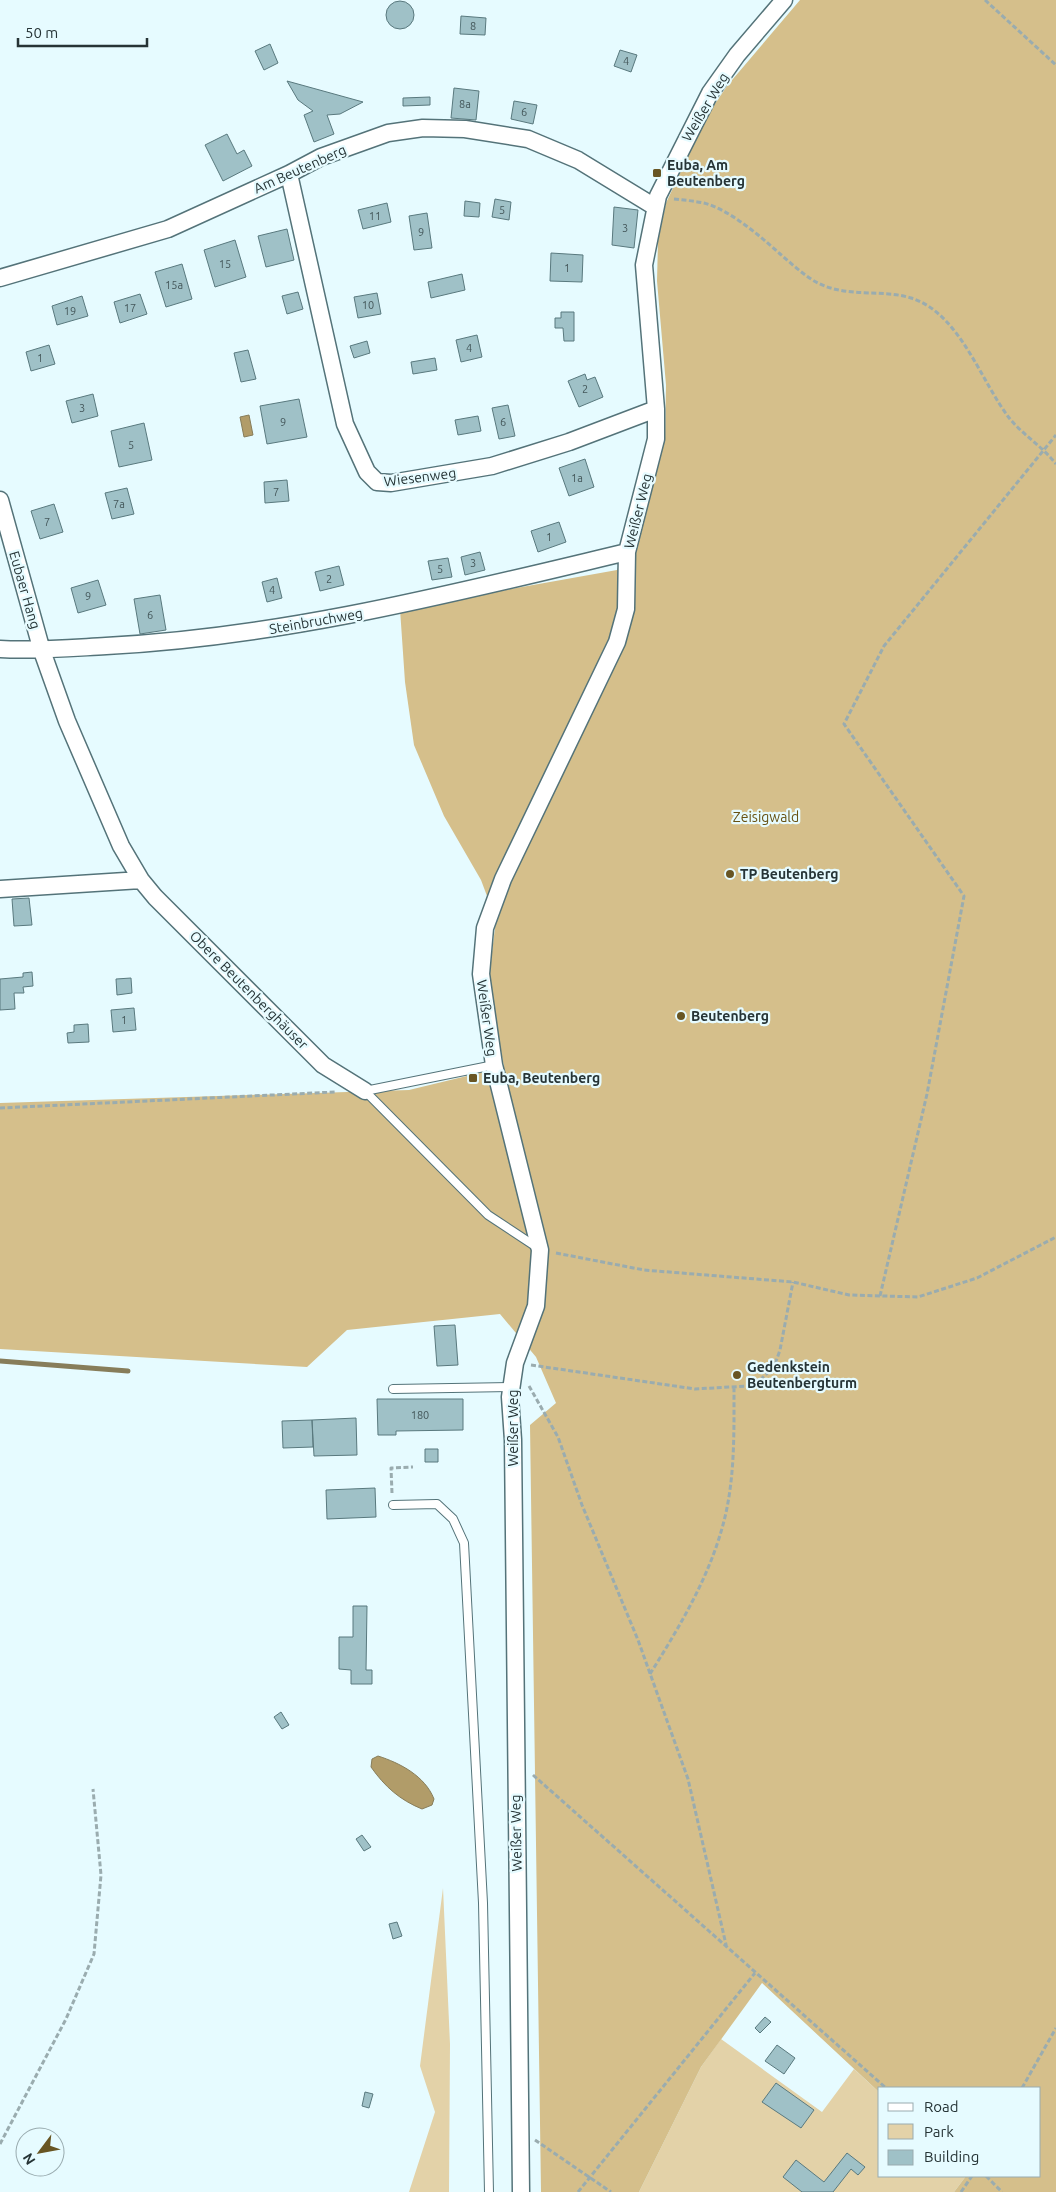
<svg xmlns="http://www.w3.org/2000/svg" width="1056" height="2192" font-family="Ubuntu,sans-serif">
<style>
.green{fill:#e3d2a8}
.forest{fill:#d5bf8b}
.water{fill:#b19c69;stroke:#877d5a}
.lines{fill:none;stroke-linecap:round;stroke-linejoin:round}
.stream{stroke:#877d5a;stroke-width:5}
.building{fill:#9fc1c7;stroke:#59797e}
.lane-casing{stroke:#547379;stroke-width:10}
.street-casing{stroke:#547379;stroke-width:19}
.path{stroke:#9aacaf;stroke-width:3;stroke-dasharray:5 2.5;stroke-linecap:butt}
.lane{stroke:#fff;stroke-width:8}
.street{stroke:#fff;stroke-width:16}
.poi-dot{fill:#685523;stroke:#e6fbff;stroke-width:2}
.labels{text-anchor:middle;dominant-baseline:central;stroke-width:4.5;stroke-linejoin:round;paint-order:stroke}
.number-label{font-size:11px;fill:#44575a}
.street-label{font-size:14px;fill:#263436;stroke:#e6fbff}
.poi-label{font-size:14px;font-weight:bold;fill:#263436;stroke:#e6fbff;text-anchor:start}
.park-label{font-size:14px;fill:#675113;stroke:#e6fbff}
</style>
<rect width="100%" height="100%" fill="#e6fbff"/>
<path class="green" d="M443 1888 450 2044 449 2192H409L435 2112 420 2066Z
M721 2039 822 2112 854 2069 880 2093V2176H966L954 2192H639L701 2067Z"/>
<path class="forest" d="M800 0H1056V2192H954L966 2176H1040V2088H880V2093L762 1983 701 2067 639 2192H541L530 1425 556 1403 536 1357 500 1314 347 1330 307 1367 0 1349V1103L409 1090 504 1067 488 984 496 920 481 880 444 816 414 745 405 682 400 609 617 570 665 438 666 385 657 281 658 241 666 203 706 117 727 86Z"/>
<path class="water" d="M249 415 253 435 244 437 240 417Z
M378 1756C400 1763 425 1776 434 1799L432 1805 422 1809C400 1800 385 1787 371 1767L372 1759Z"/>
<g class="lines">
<path class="stream" d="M0 1361 128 1371"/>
</g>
<path class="building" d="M386 15a14 14 0 1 1 28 0a14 14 0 1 1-28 0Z
M461 16 486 18 485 35 460 34Z
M270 44 278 63 264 70 255 51Z
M620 50 637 55 631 72 614 66Z
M287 81 363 102 340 114 327 115 334 134 314 142 304 115 313 111 298 100Z
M454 88 479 91 476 120 451 118Z
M430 97V105L403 106V98Z
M514 101 537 105 533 124 511 119Z
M227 134 237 154 244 150 252 166 223 181 205 145Z
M495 199 511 202 509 220 492 217Z
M465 201 480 203 479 217 464 216Z
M387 203 391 222 363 229 358 210Z
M614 207 638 210 634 248 612 245Z
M427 213 432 248 414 250 409 216Z
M287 229 294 260 266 267 258 236Z
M235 240 246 277 215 287 204 250Z
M551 253 583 255 582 282 550 281Z
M182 264 192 299 166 307 155 272Z
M462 274 465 290 431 298 428 282Z
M298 292 303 309 287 314 282 296Z
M377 293 381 314 358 318 354 297Z
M140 294 147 314 120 323 114 302Z
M82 296 88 316 57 325 52 306Z
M561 312H574V341H564L563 328H555V318H561Z
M477 335 482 357 461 362 456 340Z
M367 341 370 353 354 358 350 346Z
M49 345 55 364 31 371 26 352Z
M248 350 256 379 241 382 234 353Z
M435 358 437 370 413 374 411 362Z
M585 374 587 380 595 377 603 397 579 407 568 381Z
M93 394 98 416 72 423 66 401Z
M299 399 307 437 267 444 260 406Z
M508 405 515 436 499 439 492 408Z
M478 416 481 431 458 435 455 420Z
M144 423 152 460 119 467 111 431Z
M585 459 594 487 569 496 559 468Z
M287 480 289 501 265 503 264 482Z
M127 488 134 514 112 519 105 493Z
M54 504 63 532 40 539 31 511Z
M559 522 566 542 538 552 531 531Z
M480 552 485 570 465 575 461 557Z
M448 558 452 577 432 580 428 561Z
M339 566 344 585 320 591 315 572Z
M277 578 282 598 267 602 262 582Z
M98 580 106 605 78 613 71 588Z
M160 595 166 630 140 634 134 599Z
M29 898 32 925 14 926 12 899Z
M32 972 33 986 23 987 24 993H14L15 1009 0 1010V979L23 977V973Z
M131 978 132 993 117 995 116 979Z
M134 1008 136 1030 113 1032 111 1010Z
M88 1024 89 1042 68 1043 67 1033 74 1032V1025Z
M455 1325 458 1365 437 1366 434 1326Z
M377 1399H463V1430L396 1431V1435H378Z
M356 1418 357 1455 314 1456 312 1420Z
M312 1420 313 1447 283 1448 282 1421Z
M425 1449H438V1462H425Z
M375 1488 376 1517 327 1519 326 1490Z
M353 1606H367L366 1670H372V1684H351V1670L339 1669V1637H353Z
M281 1712 289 1725 282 1729 274 1717Z
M362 1835 371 1847 364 1851 356 1839Z
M397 1922 402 1936 393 1939 389 1924Z
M765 2017 771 2022 760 2033 755 2028Z
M777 2045 795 2058 784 2074 765 2061Z
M776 2083 814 2110 801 2128 762 2102Z
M365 2092 373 2094 369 2108 362 2106Z
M847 2153 865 2167 858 2175 851 2169 833 2192H802L783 2177 796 2160 824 2182Z"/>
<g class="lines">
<g class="lane-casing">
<path id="lane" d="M365 1091 488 1215 538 1248
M365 1091 494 1065
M393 1389 511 1387
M393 1505 437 1504 453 1519 464 1543 483 1903 489 2192"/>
</g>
<g class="street-casing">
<path id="street" d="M289 174 345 424 367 472 377 482 391 483 492 466 569 442 656 409
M0 278 168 229 289 174 321 157 388 133 423 128 465 129 528 139 578 160 655 207
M0 500 42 651 67 721 121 846 141 880 155 897 323 1065 365 1091
M0 649C36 651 70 648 106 646 283 637 455 593 627 552
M0 889 141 880
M521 2192 513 1440 510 1397 515 1363 536 1306 540 1250 494 1065 481 974 485 928 503 879 617 642 626 609 627 552 656 439V409L644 265 658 196 710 93 737 55 784 0"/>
</g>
<path class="path" d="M985 0 1056 65
M674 199C684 200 694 201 704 203 730 210 760 236 779 253 791 263 804 276 818 283 847 298 883 289 911 298 960 313 981 382 1010 419 1023 435 1042 446 1056 464
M0 1108 335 1092
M556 1253 644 1270 793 1282 849 1295 918 1297 977 1278 1056 1237
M880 1296 927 1094 964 896 844 724 884 646 1056 435
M531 1365 695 1389 748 1386 761 1379 774 1367 780 1350 793 1282
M529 1386 558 1437 582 1505 638 1640 688 1779 727 1949
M392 1493 391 1468 413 1467
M650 1674C680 1626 710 1576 724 1521 735 1478 734 1432 734 1388
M533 1775 886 2088
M1022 2088 1056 2028
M535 2140 611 2192
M0 2144 66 2019 94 1954 101 1875 93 1789
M986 2176 1002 2192
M578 2192 755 1973
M961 2192 972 2176"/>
<use href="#lane" class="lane"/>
<use href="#street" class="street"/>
</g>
<g class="poi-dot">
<rect x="652" y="168" width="10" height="10" rx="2.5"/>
<circle cx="730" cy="874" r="5"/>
<circle cx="681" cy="1016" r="5"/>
<rect x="468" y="1073" width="10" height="10" rx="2.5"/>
<circle cx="737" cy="1375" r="5"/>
</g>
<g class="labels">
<g class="number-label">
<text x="473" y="26">8</text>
<text x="626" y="61">4</text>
<text x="465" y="104">8a</text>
<text x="524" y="112">6</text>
<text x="502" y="210">5</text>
<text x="375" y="216">11</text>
<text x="625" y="228">3</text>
<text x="421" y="232">9</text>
<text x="225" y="264">15</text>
<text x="567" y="268">1</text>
<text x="174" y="285">15a</text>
<text x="368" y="305">10</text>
<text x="130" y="308">17</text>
<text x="70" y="311">19</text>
<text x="469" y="348">4</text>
<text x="40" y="358">1</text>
<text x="585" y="389">2</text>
<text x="82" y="408">3</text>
<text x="283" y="422">9</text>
<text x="503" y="422">6</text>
<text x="131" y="445">5</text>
<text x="577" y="478">1a</text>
<text x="276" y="492">7</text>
<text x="119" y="504">7a</text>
<text x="47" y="522">7</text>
<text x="549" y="537">1</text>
<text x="473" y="563">3</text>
<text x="440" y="569">5</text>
<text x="329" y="579">2</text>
<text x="272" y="590">4</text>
<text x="88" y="596">9</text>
<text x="150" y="615">6</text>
<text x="124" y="1020">1</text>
<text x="420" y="1415">180</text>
</g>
<g class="street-label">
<text transform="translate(705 107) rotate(-59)">Weißer Weg</text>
<text transform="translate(300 169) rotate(-24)">Am Beutenberg</text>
<text transform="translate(420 477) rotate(-7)">Wiesenweg</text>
<text transform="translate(638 511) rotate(-76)">Weißer Weg</text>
<text transform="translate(25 590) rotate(74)">Eubaer Hang</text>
<text transform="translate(316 621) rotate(-10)">Steinbruchweg</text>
<text transform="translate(249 990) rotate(45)">Obere Beutenberghäuser</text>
<text transform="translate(487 1018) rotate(82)">Weißer Weg</text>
<text transform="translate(513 1428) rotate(-90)">Weißer Weg</text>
<text transform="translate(516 1833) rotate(-91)">Weißer Weg</text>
</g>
<g class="poi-label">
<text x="667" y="165">Euba, Am<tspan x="667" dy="16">Beutenberg</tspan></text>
<text x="740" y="874">TP Beutenberg</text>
<text x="691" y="1016">Beutenberg</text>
<text x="483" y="1078">Euba, Beutenberg</text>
<text x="747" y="1367">Gedenkstein<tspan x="747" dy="16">Beutenbergturm</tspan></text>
</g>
<g class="park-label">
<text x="766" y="817">Zeisigwald</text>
</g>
</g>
<rect x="878" y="2087" width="162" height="90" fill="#e6fbff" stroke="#99abaf"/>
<rect x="888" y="2103" width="25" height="8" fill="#ffffff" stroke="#99abaf"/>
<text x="924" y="2112" font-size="15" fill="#263436">Road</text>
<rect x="888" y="2124" width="25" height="15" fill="#e3d2a8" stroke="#99abaf"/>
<text x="924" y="2137" font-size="15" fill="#263436">Park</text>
<rect x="888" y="2150" width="25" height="15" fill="#9fc1c7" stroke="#99abaf"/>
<text x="924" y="2162" font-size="15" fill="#263436">Building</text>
<g transform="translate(40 2152) rotate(238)"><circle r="24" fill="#e6fbff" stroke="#99abaf"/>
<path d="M0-4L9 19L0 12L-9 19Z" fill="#685523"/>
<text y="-8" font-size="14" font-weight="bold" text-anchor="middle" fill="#263436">N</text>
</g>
<path d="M18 38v8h129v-8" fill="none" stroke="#263436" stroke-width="2.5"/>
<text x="25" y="38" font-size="15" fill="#263436" stroke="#e6fbff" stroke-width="4" paint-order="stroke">50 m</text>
</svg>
